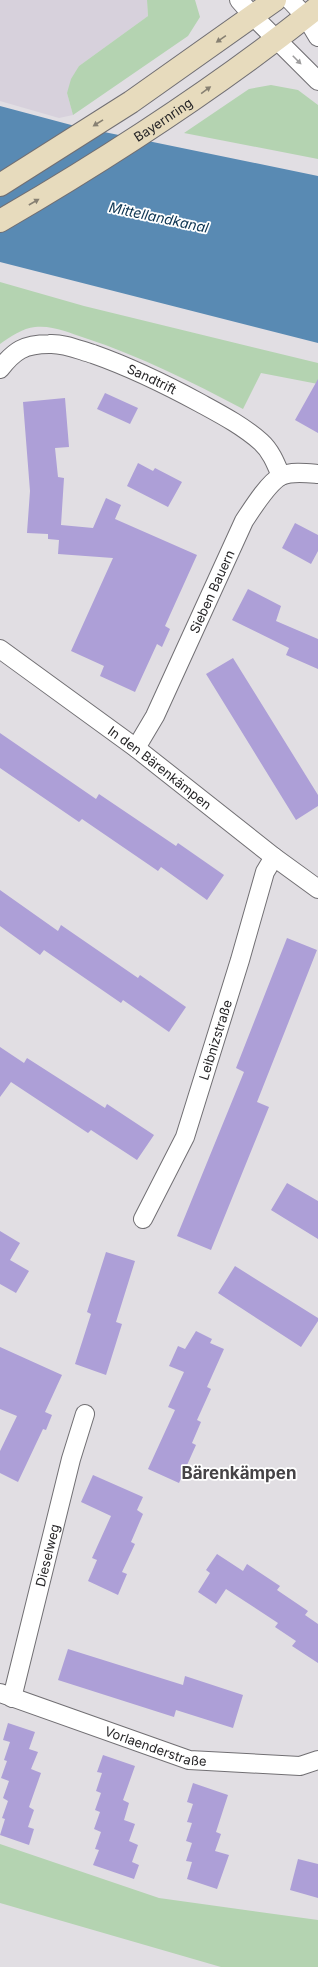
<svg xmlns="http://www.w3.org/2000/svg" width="318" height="1967" font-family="Inter,sans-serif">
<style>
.built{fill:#d7d1dc}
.green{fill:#b4d3b1}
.water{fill:#598ab3}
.building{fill:#ad9fd7}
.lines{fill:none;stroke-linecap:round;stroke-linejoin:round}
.street-casing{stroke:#716f73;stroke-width:20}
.secondary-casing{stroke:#716f73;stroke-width:24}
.street{stroke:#fff;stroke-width:18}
.secondary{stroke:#e7dbbd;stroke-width:22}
.oneway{fill:#878072}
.oneway2{fill:#9e9d9e}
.labels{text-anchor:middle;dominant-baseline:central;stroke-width:3.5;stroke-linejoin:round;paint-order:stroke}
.street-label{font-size:13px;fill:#272628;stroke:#fff}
.water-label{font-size:14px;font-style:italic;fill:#0c3451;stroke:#fff}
.district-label{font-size:17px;font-weight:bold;fill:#454346;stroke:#fff}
</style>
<rect width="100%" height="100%" fill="#e1dee3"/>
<path class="built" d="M0 0H147L148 16 79 66 67 93 73 115 59 118 0 101Z"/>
<path class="green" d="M147 0H195L200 17 188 36 73 115 67 93 71 79 79 66 148 16Z
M271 85 298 90 318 105V159L184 133 249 89Z
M0 282 84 306 318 363V384L261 373 243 409C192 382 140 356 85 338 70 333 53 325 35 327 23 328 10 337 0 344Z
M0 1844 159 1898 318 1920V1967H221L0 1903Z"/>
<path class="water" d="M0 106 75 126 318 176V343L0 262Z"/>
<path class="building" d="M318 379V433L295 420Z
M105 393 138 408 130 424 97 409Z
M65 398 69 447 55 448 58 477 64 478 61 525 93 528 106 498 121 505 115 519 197 555 165 626 170 629 162 647 157 644 135 692 100 676 104 666 71 651 113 558 58 554 59 540 48 539V534L27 533 30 491 23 402Z
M138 463 153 471 155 468 182 482 168 507 127 486Z
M295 523 318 535V551L311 564 282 548Z
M248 589 281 606 276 621 318 639V669L286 655 289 648 232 620Z
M233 658 318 795V806L296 820 206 674Z
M0 733 96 799 99 794 176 846 178 843 224 875 207 900 161 867 158 871 82 819 79 822 0 768Z
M0 890 58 931 61 925 138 978 140 975 186 1007 169 1032 123 1000 121 1003 44 950 40 955 0 926Z
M287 938 317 950 257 1102 269 1107 211 1250 177 1236 244 1072 236 1068Z
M0 1047 24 1063 27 1058 105 1108 107 1104 154 1135 137 1160 91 1130 88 1133 11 1082 0 1097Z
M287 1183 318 1201V1239L271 1210Z
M0 1231 20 1243 10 1260 29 1271 16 1293 0 1284Z
M106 1252 135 1261 116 1322 122 1324 106 1375 75 1364 91 1314 87 1312Z
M235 1266 318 1318V1321L301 1347 218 1293Z
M196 1331 212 1339 210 1343 224 1349 207 1387 211 1389 197 1420 201 1422 192 1443 196 1445 179 1483 148 1469 175 1410 168 1407 184 1372 169 1366 178 1346 185 1349Z
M0 1347 62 1375 45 1412 52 1415 46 1430 43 1429 18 1482 0 1473V1451L17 1416 0 1409Z
M93 1475 143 1497 137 1510 143 1514 131 1542 135 1544 122 1572 127 1574 118 1595 88 1581 97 1560 92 1558 111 1516 81 1502Z
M217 1554 243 1571 247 1564 280 1586 277 1590 308 1611 305 1615 318 1624V1663L292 1646 296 1641 275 1627 278 1623 226 1589 216 1604 198 1592 210 1573 206 1570Z
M68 1649 183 1685 185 1676 243 1695 233 1728 176 1710 174 1717 58 1680Z
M8 1723 35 1732 29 1749 38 1752 31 1769 41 1773 29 1807 34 1810 28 1827 34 1829 29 1845 0 1835 5 1819 2 1818 8 1801 3 1798 9 1781 1 1778 7 1761 4 1760 10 1742 3 1740Z
M103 1755 135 1766 123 1800 129 1803 124 1820 135 1824 129 1841 138 1845 132 1862 139 1865 134 1879 93 1865 99 1850 95 1849 101 1832 94 1829 100 1812 95 1810 101 1793 96 1791 102 1773 97 1772Z
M193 1783 228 1795 216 1832 221 1834 215 1851 229 1855 217 1889 187 1879 192 1862 186 1861 192 1843 186 1841 192 1823 187 1822 193 1804 187 1802Z
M298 1859 318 1864V1898L290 1890Z"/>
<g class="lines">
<g class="street-casing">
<g id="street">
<path d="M239 0 253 16 318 81"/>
<path d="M290 0 306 17 318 37"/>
<path id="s1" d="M0 369C14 351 24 344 49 344 64 343 79 350 93 354 130 367 165 384 200 403 222 415 243 426 261 442 271 451 276 464 281 476"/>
<path id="s2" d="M0 649 136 748 274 857 318 889"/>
<path id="s3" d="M136 748 155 716 244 521C252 509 268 483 281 476 291 471 307 473 318 474"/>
<path id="s4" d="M143 1219 185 1137 240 960 265 872 274 857"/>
<path id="s5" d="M0 1693 189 1760 300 1766 318 1760"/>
<path id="s6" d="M12 1698 71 1459 85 1414"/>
</g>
</g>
<g class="secondary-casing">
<g id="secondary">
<path d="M0 185 131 102 275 0"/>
<path id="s7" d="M0 221C110 157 218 87 318 7"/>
</g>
</g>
<use href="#street" class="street"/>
<use href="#secondary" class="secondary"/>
</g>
<defs><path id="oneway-solid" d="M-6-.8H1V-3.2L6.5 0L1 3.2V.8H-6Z"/></defs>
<g class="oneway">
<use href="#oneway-solid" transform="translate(221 39) rotate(145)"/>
<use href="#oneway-solid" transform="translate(206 90) rotate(-36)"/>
<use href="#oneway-solid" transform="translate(98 123) rotate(148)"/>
<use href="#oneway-solid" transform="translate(34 202) rotate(-30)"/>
</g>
<use class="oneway2" href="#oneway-solid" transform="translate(297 60) rotate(45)"/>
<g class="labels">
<g class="street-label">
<text stroke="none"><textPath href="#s7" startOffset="192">Bayernring</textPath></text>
<text stroke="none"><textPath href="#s1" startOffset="167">Sandtrift</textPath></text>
<text stroke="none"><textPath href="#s3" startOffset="174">Sieben Bauern</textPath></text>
<text stroke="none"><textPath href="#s2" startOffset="199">In den Bärenkämpen</textPath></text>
<text stroke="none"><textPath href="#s4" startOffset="194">Leibnizstraße</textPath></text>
<text stroke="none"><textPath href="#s6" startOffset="147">Dieselweg</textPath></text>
<text stroke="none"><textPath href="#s5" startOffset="165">Vorlaenderstraße</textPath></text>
</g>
<g class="water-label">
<text transform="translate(159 217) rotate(12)">Mittellandkanal</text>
</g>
<g class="district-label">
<text x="239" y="1473">Bärenkämpen</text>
</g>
</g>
</svg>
